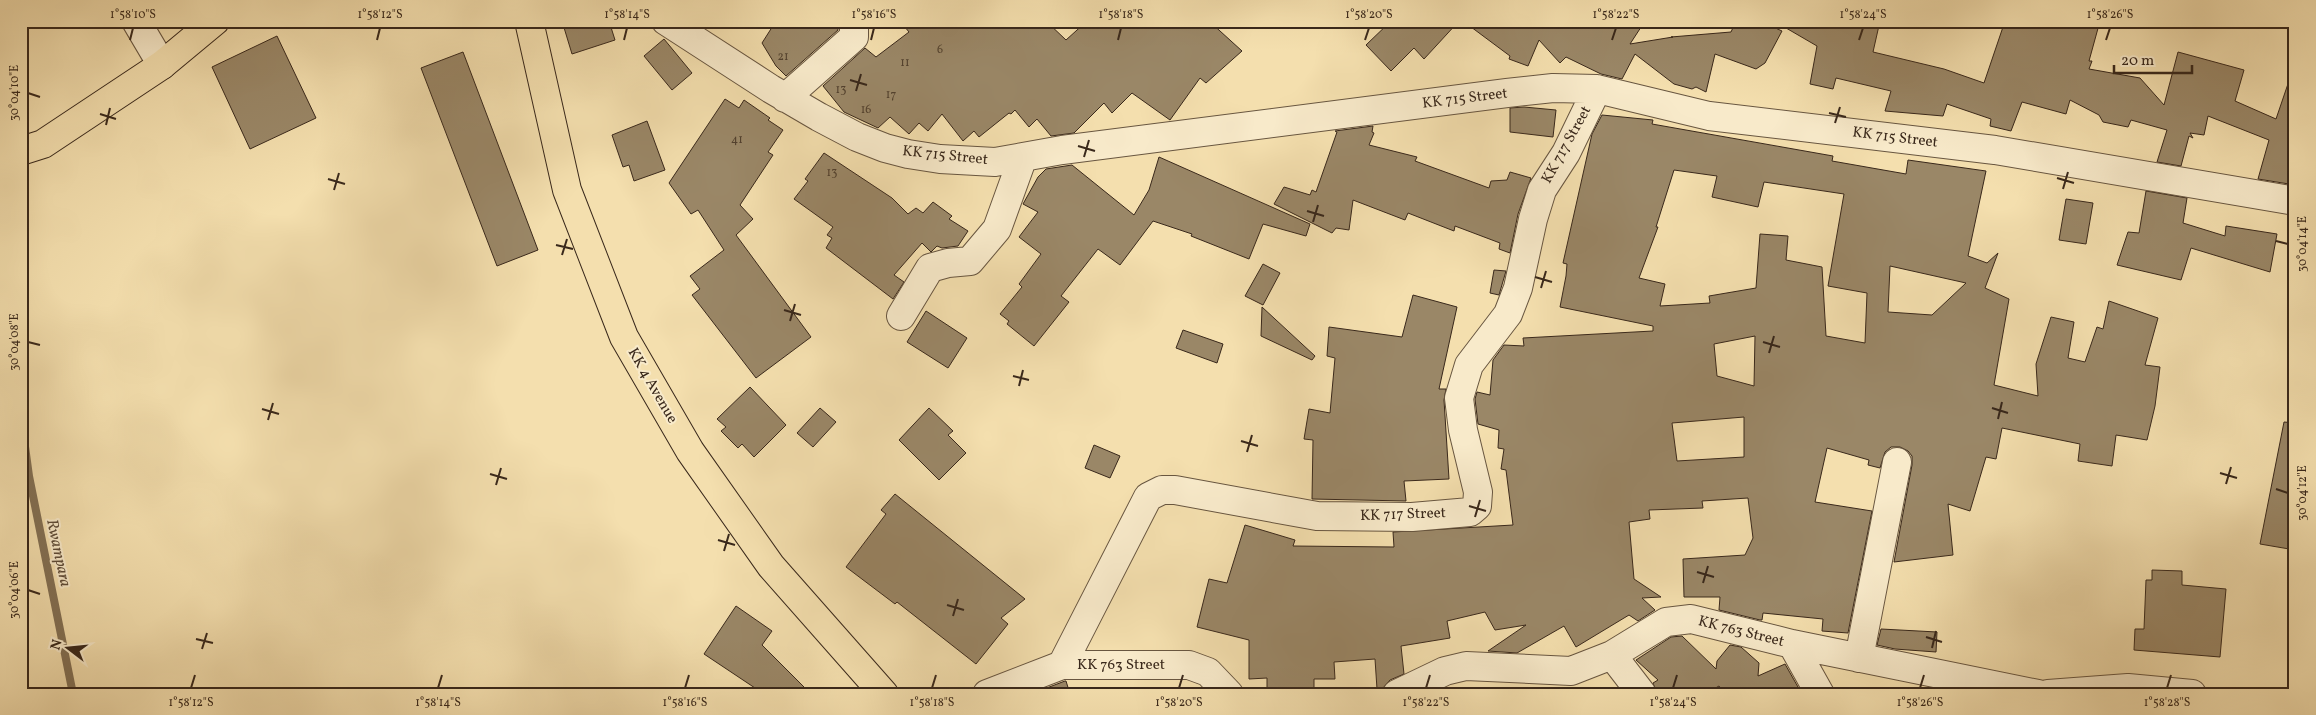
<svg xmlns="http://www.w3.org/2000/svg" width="2316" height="715" font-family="Vollkorn,serif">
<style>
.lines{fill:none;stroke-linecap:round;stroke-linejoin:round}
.stream{stroke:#837155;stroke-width:8}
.building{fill:#9a8767;stroke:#39281b;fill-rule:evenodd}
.minor-casing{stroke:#685640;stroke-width:30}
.major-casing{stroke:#39281b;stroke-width:30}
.minor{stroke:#f8eaca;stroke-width:28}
.major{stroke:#f4dfae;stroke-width:28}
.ticks{fill:none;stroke:#39281b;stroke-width:2}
.labels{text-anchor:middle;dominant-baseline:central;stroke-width:4;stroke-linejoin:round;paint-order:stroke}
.number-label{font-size:12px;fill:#51402e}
.street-label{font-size:15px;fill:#39281b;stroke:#f8eaca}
.water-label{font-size:16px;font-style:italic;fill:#5e4c38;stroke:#f8eaca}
.neatline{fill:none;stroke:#39281b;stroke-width:2}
.ticks-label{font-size:12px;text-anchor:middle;fill:#39281b}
</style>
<rect width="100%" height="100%" fill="#f4dfae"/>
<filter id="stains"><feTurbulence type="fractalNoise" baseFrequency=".004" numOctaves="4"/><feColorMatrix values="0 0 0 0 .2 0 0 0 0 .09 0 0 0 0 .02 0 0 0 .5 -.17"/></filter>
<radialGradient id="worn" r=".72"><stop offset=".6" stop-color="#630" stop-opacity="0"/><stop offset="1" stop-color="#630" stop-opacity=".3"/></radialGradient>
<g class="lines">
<path class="stream" d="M21 417 29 476 73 694"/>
</g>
<path class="building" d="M562 21H609L615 40 572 54Z
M776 21H836L838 30 786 76 776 66 762 43Z
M900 21H1046L1066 40 1087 21H1209L1242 51 1206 83 1200 78 1170 120 1132 93 1112 113 1104 103 1074 133 1051 136 1037 119 1029 127 1015 110 1011 114 1009 113 979 137 974 131 963 141 942 114 928 131 919 123 909 134 890 117 878 128 844 112 823 86 865 48 876 57 909 32Z
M1391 21H1459L1424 59 1414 48 1391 71 1366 45Z
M1463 21H1645L1630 44 1673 37H1671L1731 32 1736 21H1760L1782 31 1765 63 1756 69 1715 54 1706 92 1696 87 1692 89 1674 84 1635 54 1622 79 1601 74 1566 57 1560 63 1539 40 1528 66 1509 59 1510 56Z
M1774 21H1880L1873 52 1944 69 1984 83 2005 21H2100L2089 61H2092L2089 69 2140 78 2164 105 2178 52 2244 70 2235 101 2276 119 2291 75H2295V185L2258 179 2269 140 2208 116 2204 135 2190 133 2193 138 2189 136 2181 166 2157 162 2167 130 2131 120 2128 127 2103 122 2099 115 2070 100 2066 114 2022 102 2011 131 1990 126 1991 119 1947 104 1943 116 1885 111 1891 91 1836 78 1833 89 1810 84 1817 46Z
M277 36 316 118 250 149 212 67Z
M664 39 692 73 672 90 644 56Z
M463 52 538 250 497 266 421 68Z
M725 99 739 108 744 100 770 118 768 120 783 130 768 152 773 155 740 205 753 219 736 235 811 337 756 378 692 295 700 289 690 276 724 250 698 210 691 214 669 183Z
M1524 107 1556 110 1553 137 1510 132V108Z
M1602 115 1653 120 1652 124 1833 156 1832 161 1906 174 1908 160 1986 171 1968 256 1987 263 1998 253 1985 288 2009 299 1994 385 2038 396 2036 364 2051 317 2074 322 2068 358 2085 362 2097 327 2103 329 2109 301 2158 318 2145 365 2160 367 2155 406 2147 440 2116 435 2112 466 2078 461 2080 444 2002 428 1996 459 1986 457 1970 511 1948 504 1953 555 1894 562 1912 465V456L1908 451 1900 447H1891L1885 452 1880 468 1868 465 1869 460 1827 448 1815 502 1872 511 1848 633 1822 631 1823 619 1763 613 1762 620H1760L1719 610 1720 597H1684L1683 559 1745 555 1753 538 1748 498 1702 501 1703 508 1649 510 1650 519 1629 522 1634 579 1661 597 1642 598 1655 610 1638 621 1629 615 1576 647 1564 626 1517 653 1488 651 1526 625 1495 630 1485 612 1447 621 1450 638 1401 646 1404 674 1390 680 1383 688 1377 689 1375 659 1334 662 1335 679H1314V688L1267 689V678L1249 679V640L1197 627 1209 579 1227 583 1245 525 1295 540 1293 546 1394 547 1393 532 1513 525 1506 470 1501 469 1504 449 1498 448 1499 430 1478 424 1475 399 1477 392 1490 395 1493 360 1504 345 1524 346 1523 338 1653 331V326L1560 307 1566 276 1567 264 1563 263 1592 134ZM1674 170 1717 176 1712 197 1758 207 1764 182 1844 194 1828 286 1867 293 1865 343 1826 336 1822 267 1786 260 1788 236 1760 234 1756 288 1709 296 1710 303 1660 306 1665 284 1639 278 1658 227H1656ZM1890 266 1966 283 1932 315 1888 312ZM1755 336 1754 386 1717 376 1714 344ZM1744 417V457L1677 461 1672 423Z
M647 121 665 170 634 181 629 165 623 167 612 135Z
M1373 126 1372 132 1374 133 1369 145 1417 157 1415 161 1489 188 1491 181 1507 180 1510 172 1531 178 1518 214 1510 253 1499 249 1500 243 1455 226 1454 231 1408 213 1405 220 1353 200 1349 230 1336 228 1332 233 1274 204 1284 187 1310 195 1312 190 1316 192 1337 132 1335 131Z
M824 153 892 198 908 214 916 208 923 213 933 202 952 216 949 219 968 231 958 246 942 248 937 246 931 252 922 243 894 275 904 282 893 299 826 248 832 238 827 235 833 227 794 199 808 181 805 179Z
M1159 157 1310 224 1306 236 1263 224 1249 259 1191 236 1192 234 1153 221 1120 265 1098 249 1061 296 1069 302 1034 346 1007 324 1009 321 1000 314 1022 287 1019 284 1041 254 1019 237 1038 212 1023 204 1038 177 1046 169 1072 165 1134 215 1149 190Z
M2146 191 2187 198 2183 223 2225 236 2226 226 2277 234 2270 272 2191 248 2181 280 2117 265 2128 232 2139 233Z
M2066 199 2093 203 2086 244 2059 240Z
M1263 264 1280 273 1263 305 1245 296Z
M1494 270 1506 271 1499 295 1490 293Z
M1413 295 1457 307 1439 389H1446L1444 400 1449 479 1404 481 1406 501 1312 499 1313 440 1304 439 1309 409 1330 413 1335 358 1327 356 1329 327 1402 337Z
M1262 307 1315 356 1312 360 1261 336Z
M926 311 967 338 948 368 907 342Z
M1183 330 1223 344 1217 363 1176 348Z
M750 387 786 425 754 457 742 444 738 448 721 431 726 427 717 419Z
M820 408 836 422 813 447 797 433Z
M929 408 953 431 948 435 966 453 939 480 899 440Z
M2284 422 2295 423V550L2260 544Z
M1094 445 1120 456 1110 478 1085 468Z
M895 494 1025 599 1001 618 1008 624 976 664 897 602 895 604 846 567 886 514 881 510Z
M2152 570 2182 571V585L2226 589 2220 657 2134 650 2135 629H2144L2146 580H2152Z
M736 606 772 631 762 645 811 694H764L704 654Z
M1881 629 1937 632 1936 652 1895 649 1877 645Z
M1682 636 1716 669 1717 661 1730 645 1741 647 1759 663 1758 676 1785 664 1798 687 1795 688 1798 694H1719L1723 692 1719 686 1705 694H1657L1653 683 1658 680 1636 660 1671 637Z
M1066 681 1070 694H1031L1065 681Z"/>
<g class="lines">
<g class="minor-casing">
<path id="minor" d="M136 21 162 65
M666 21 771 89 819 117 857 137 885 148 908 154 940 159 995 162 1062 150 1507 93 1553 88 1597 89 1709 116 1995 150 2295 201
M785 98 854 37V24L852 21
M901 316 930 268 948 263 970 261 997 229 1023 157
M1792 644 1820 694
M1612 655 1642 694
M1859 658 1897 462
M1062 665H1189L1208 672 1229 694
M987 694 1062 665 1148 497 1162 490H1175L1317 516 1412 517 1470 512 1477 506 1478 492 1463 430 1459 398 1469 365 1508 314 1518 288 1533 219 1542 190 1566 153 1597 89
M1397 694 1445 671 1466 666 1571 671 1612 655 1666 622 1691 619 1792 644 2038 694
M2048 694 2128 688 2192 694"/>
</g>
<g class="major-casing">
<path id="major" d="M529 21 567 190 624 337 690 451 771 566 884 694
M21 151 43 144 162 65 215 21"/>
</g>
<use href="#minor" class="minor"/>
<use href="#major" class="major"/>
</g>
<path class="ticks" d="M130 40 133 28M377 40 380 28M624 40 627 28M871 40 874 28M1118 40 1121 28M1365 40 1369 28M1612 40 1616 28M1859 40 1863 28M2106 40 2110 28M850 80 867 85M856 91 861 74M28 93 40 97M1829 113 1846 117M100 114 116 119M1835 123 1840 107M106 125 110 108M1078 146 1095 151M1084 157 1089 140M2057 178 2074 183M328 179 345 184M2063 189 2068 172M334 190 339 173M1307 211 1324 216M1313 222 1318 205M2276 241 2288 244M556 245 573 249M562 255 567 239M1535 277 1552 282M1541 288 1546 271M784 310 801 315M790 321 795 304M28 342 40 345M1763 342 1780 347M1769 353 1774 336M1013 376 1029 380M1019 386 1023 370M1992 408 2008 413M262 409 279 414M1998 419 2002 402M268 420 273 403M1241 441 1258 446M1247 452 1252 435M2220 473 2237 478M490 474 507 479M2226 484 2231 467M496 485 501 468M2276 489 2288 493M1469 506 1486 511M1475 517 1480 500M718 540 735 545M724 551 729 534M1697 572 1714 577M1703 583 1708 566M28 590 40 594M947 605 964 610M953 616 958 599M1926 637 1942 642M196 639 213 643M1932 648 1936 631M202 649 207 633M191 688 195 675M438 688 442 675M685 688 689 675M932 688 936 675M1179 688 1183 675M1426 688 1430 675M1673 688 1677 675M1920 688 1924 675M2167 688 2171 675"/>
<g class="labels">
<g class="number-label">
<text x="940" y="50">6</text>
<text x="783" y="57">21</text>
<text x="905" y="63">11</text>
<text x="841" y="90">13</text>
<text x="891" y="95">17</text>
<text x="866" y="110">16</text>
<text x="737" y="140">41</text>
<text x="832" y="173">13</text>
</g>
<g class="street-label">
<text transform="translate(1465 99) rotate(-7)">KK 715 Street</text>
<text transform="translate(1895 138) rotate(7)">KK 715 Street</text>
<text transform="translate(1567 145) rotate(-61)">KK 717 Street</text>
<text transform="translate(945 156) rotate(6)">KK 715 Street</text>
<text transform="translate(652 386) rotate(60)">KK 4 Avenue</text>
<text transform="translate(1403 515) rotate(-2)">KK 717 Street</text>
<text transform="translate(1741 632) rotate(14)">KK 763 Street</text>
<text x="1121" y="665">KK 763 Street</text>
</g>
<g class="water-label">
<text transform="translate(58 553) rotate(78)">Rwampara</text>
</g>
</g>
<rect width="2316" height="715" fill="none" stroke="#f4dfae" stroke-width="55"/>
<g transform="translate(68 648) rotate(286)" stroke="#f8eaca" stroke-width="4" paint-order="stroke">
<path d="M0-4L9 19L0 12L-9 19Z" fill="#39281b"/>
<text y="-8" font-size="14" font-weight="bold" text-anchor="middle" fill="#39281b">N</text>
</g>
<path d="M2114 65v8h78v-8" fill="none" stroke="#39281b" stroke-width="2.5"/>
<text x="2121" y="65" font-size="15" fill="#39281b" stroke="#f8eaca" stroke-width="4" paint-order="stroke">20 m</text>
<rect x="28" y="28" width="2260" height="660" class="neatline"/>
<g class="ticks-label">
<text x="133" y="18">1°58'10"S</text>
<text x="380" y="18">1°58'12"S</text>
<text x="627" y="18">1°58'14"S</text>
<text x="874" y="18">1°58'16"S</text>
<text x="1121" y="18">1°58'18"S</text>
<text x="1369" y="18">1°58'20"S</text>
<text x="1616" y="18">1°58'22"S</text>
<text x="1863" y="18">1°58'24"S</text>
<text x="2110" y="18">1°58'26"S</text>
<text transform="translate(14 93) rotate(-90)" y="4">30°04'10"E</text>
<text transform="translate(2302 244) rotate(-90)" y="4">30°04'14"E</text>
<text transform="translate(14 342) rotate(-90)" y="4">30°04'08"E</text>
<text transform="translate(2302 493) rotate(-90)" y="4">30°04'12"E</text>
<text transform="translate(14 590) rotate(-90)" y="4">30°04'06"E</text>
<text x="191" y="706">1°58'12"S</text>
<text x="438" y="706">1°58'14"S</text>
<text x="685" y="706">1°58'16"S</text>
<text x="932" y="706">1°58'18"S</text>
<text x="1179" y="706">1°58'20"S</text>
<text x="1426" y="706">1°58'22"S</text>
<text x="1673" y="706">1°58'24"S</text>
<text x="1920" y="706">1°58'26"S</text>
<text x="2167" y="706">1°58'28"S</text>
</g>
<rect width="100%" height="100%" filter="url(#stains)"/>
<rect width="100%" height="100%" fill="url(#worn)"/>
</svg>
